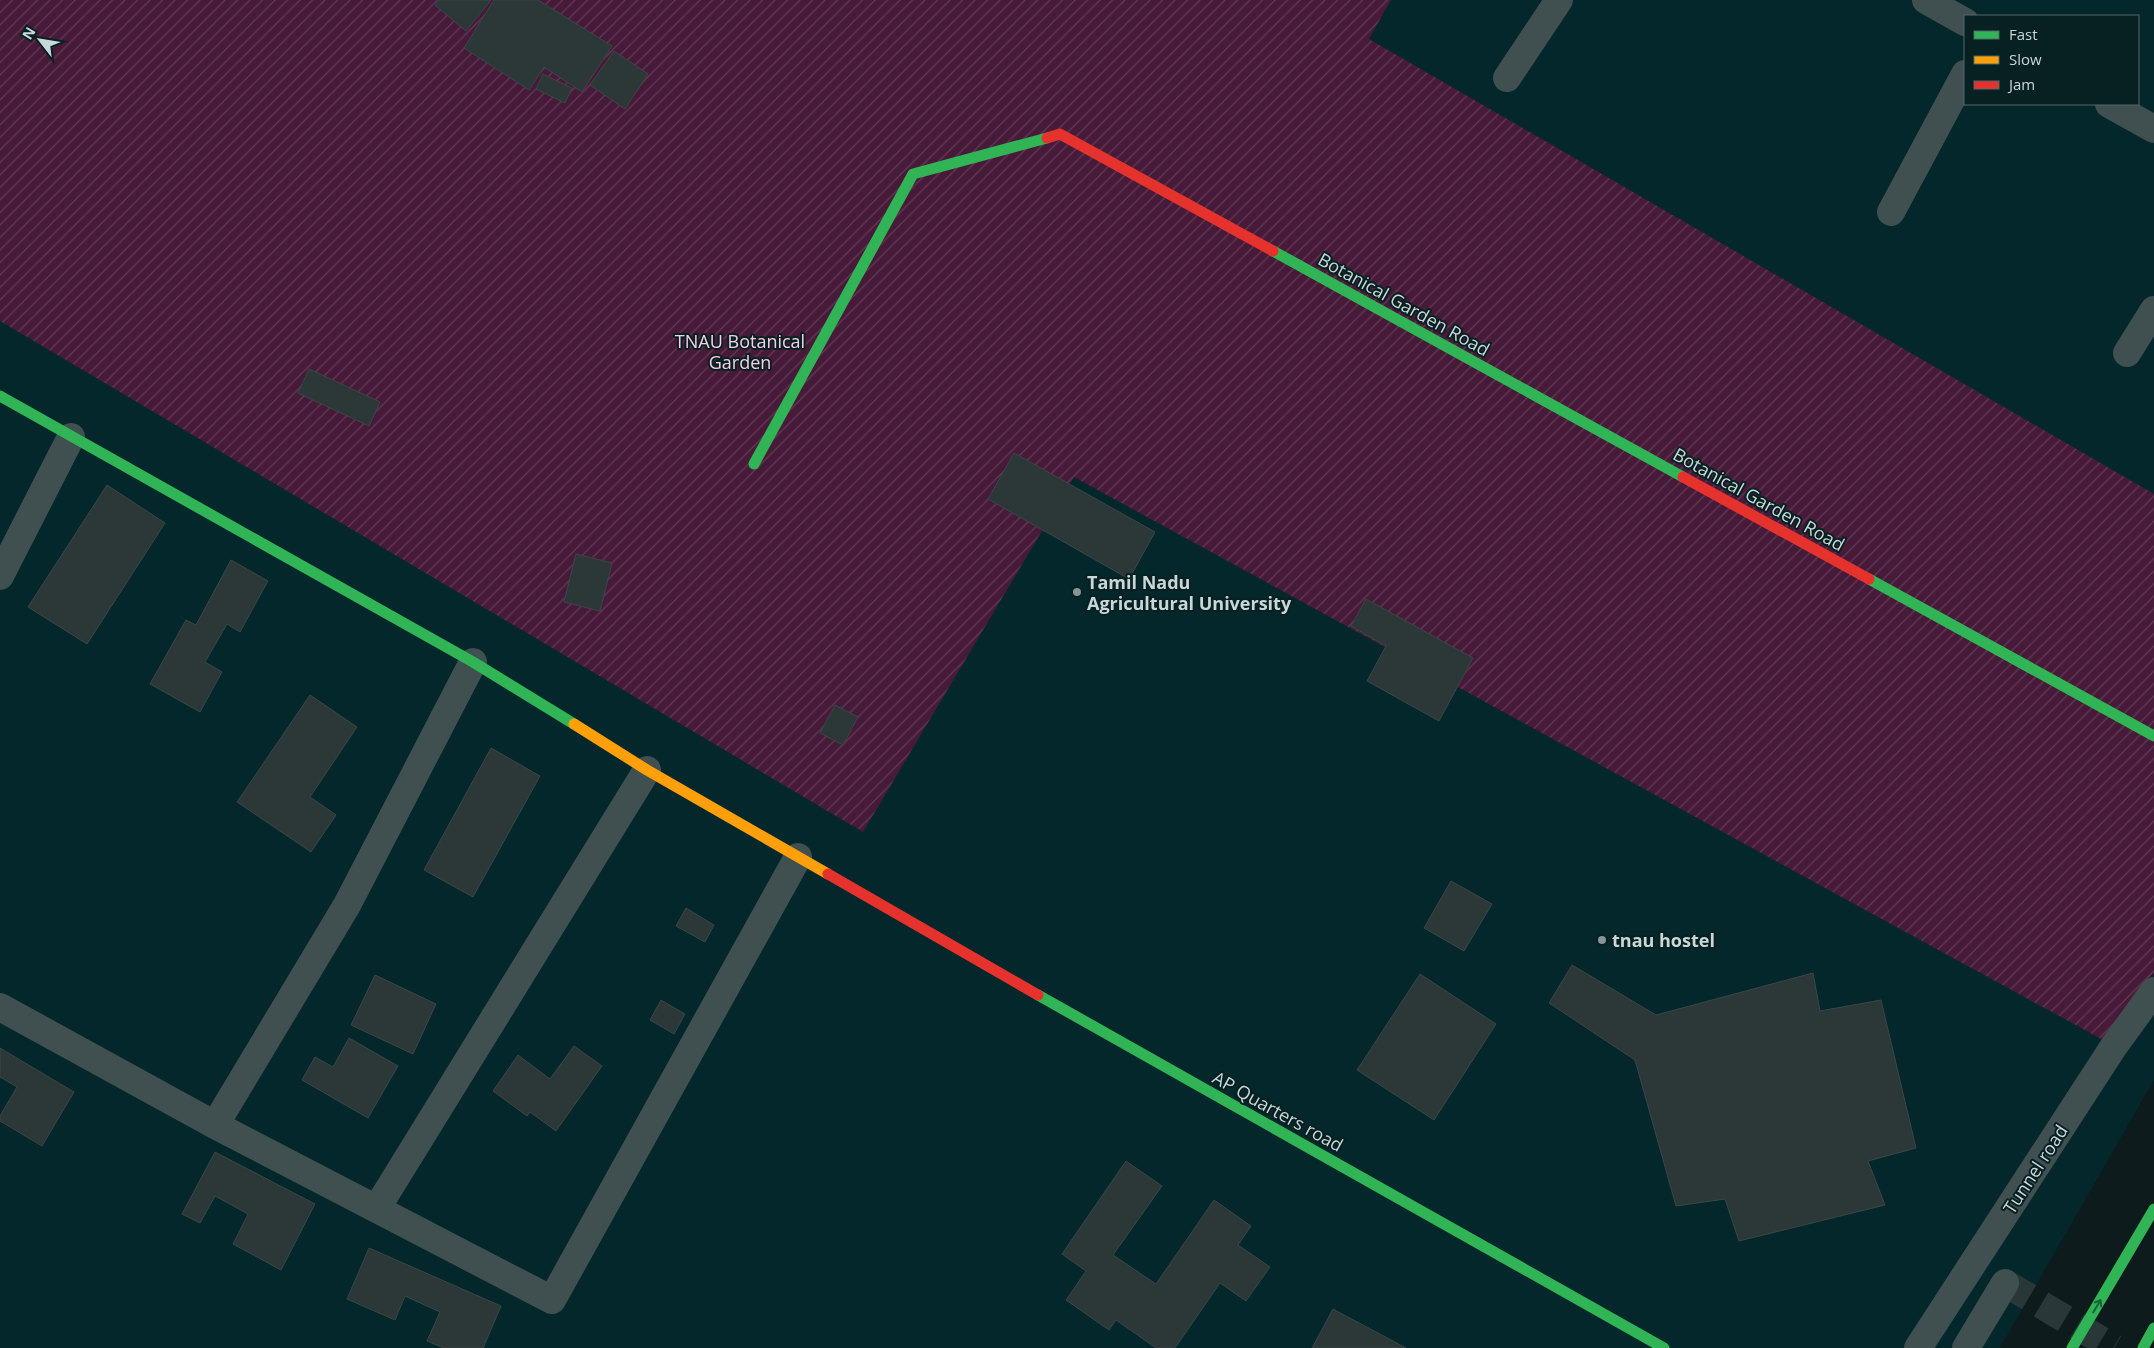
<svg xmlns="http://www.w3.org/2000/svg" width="2154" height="1348" font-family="'Open Sans',sans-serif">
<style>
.built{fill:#03272a;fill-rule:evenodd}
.garden{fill:url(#garden-furrows)}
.building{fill:#2c3738;stroke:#3b4647}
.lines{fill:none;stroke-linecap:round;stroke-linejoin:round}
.street-tunnel{stroke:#293738;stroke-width:28;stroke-dasharray:28 14;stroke-linecap:butt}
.street{stroke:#404f50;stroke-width:28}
.fast{stroke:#30b455;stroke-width:11}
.slow{stroke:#ff9f0a;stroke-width:11}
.jam{stroke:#e5322d;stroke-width:11}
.oneway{stroke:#196339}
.poi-dot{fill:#879596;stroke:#072022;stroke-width:2}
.labels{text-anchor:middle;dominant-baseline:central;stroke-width:4;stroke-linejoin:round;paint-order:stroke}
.street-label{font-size:18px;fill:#c9d7d8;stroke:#072022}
.park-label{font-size:18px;fill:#f8cee5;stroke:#072022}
.poi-label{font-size:18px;font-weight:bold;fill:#c9d7d8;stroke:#072022;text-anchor:start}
</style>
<defs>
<pattern id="garden-furrows" width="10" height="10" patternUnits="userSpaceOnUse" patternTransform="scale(1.25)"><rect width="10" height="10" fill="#481a39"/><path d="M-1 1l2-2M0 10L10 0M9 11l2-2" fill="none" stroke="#613b55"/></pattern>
</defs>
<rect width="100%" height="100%" fill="#0d1b1c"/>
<path class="built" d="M0 0H2154V1080L2000 1348H0ZM1965 16H2138V104H1965Z"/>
<path class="garden" d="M0 0H1391L1369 39 2154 494V972L2114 1046 1074 477 863 832 0 321Z"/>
<path class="building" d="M439 0H491L466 31 435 5Z
M494 0H538L612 46 582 92 544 67 529 90 464 48Z
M614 51 648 74 625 109 590 85Z
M543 74 572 88 565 103 536 89Z
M309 369 380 402 369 426 298 393Z
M1014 453 1155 532 1129 579 988 499Z
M107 485 165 523 87 644 28 607Z
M576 554 612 563 600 611 564 602Z
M231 560 268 581 240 632 227 624 205 662 222 672 200 712 150 684 186 620 196 625Z
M1366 599 1473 658 1439 721 1367 681 1386 646 1351 626Z
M310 695 357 727 310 797 336 815 311 852 237 802Z
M835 705 858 717 843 745 820 733Z
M491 748 540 776 473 897 424 870Z
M1451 881 1492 904 1464 951 1424 928Z
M686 908 714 925 705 942 676 926Z
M1572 965 1656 1015 1813 973 1820 1011 1881 1000 1916 1148 1868 1161 1885 1205 1739 1241 1725 1199 1676 1206 1635 1060 1549 1003Z
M1420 974 1496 1024 1434 1120 1357 1070Z
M375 975 436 1004 413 1054 351 1025Z
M661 1000 685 1014 674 1034 650 1020Z
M349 1038 398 1066 368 1118 302 1080 315 1057 333 1067Z
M574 1046 602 1066 556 1131 530 1112 527 1116 493 1091 518 1055 550 1079Z
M0 1048 74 1092 42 1146 0 1121V1116L17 1087 0 1077Z
M215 1152 315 1204 281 1270 233 1244 248 1214 215 1196 200 1223 182 1214Z
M1126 1161 1162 1186 1113 1255 1156 1284 1214 1200 1251 1226 1238 1245 1270 1267 1246 1301 1220 1283 1175 1348H1156L1116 1320 1109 1330 1066 1300 1086 1271 1062 1254Z
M369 1248 501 1306 483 1348H444L427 1341 440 1312 405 1296 395 1320 347 1299Z
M1333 1309 1406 1348H1312Z"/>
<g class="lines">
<path class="street-tunnel" d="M2005 1283 2114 1348"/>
<path class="street" d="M1926 0 1965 22
M1507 78 1559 0
M2109 104 2154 129
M1891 212 1965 74
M2127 353 2154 310
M0 576 71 437
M0 1007 215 1125 552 1300 798 857
M215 1125 347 905 473 662
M377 1208 647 770
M1918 1348 2114 1046 2154 991
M1966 1348 2005 1283"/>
<path class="fast" d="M1273 251 1683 477
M0 396 473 662 574 724
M754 464 913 174 1047 138
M1869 579 2154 736
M1038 995 1664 1348
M2072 1348 2154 1209
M2143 1348 2154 1328"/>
<path class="slow" d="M574 724 647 770 828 874"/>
<path class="jam" d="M1047 138 1060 134 1273 251
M1683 477 1869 579
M828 874 1038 995"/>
</g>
<defs><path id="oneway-shaft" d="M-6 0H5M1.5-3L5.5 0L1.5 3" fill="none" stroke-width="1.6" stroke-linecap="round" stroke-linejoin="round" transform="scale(1.25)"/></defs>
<use class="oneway" href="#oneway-shaft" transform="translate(2097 1306) rotate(-59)"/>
<g class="poi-dot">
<circle cx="1077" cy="592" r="5"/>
<circle cx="1602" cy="940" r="5"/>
</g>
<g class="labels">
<g class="street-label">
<text transform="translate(1404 304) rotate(29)">Botanical Garden Road</text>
<text transform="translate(1759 499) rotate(29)">Botanical Garden Road</text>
<text transform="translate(1278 1111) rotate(29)">AP Quarters road</text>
<text transform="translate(2035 1169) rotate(-57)">Tunnel road</text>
</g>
<g class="park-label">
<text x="740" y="341">TNAU Botanical<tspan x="740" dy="21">Garden</tspan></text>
</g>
<g class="poi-label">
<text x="1087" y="582">Tamil Nadu<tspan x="1087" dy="21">Agricultural University</tspan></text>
<text x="1612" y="940">tnau hostel</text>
</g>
</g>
<rect x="1964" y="15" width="175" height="90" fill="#072022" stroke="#55696b"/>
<rect x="1974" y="31" width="25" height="8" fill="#30b455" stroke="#55696b"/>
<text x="2009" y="40" font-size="15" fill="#c9d7d8">Fast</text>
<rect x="1974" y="56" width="25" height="8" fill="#ff9f0a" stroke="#55696b"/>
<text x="2009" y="65" font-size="15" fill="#c9d7d8">Slow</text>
<rect x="1974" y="81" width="25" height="8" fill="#e5322d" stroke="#55696b"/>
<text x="2009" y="90" font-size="15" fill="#c9d7d8">Jam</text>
<g transform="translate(40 40) rotate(301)" stroke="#072022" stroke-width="4" paint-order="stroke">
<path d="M0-4L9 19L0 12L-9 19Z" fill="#c9d7d8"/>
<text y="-8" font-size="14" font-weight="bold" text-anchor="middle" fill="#c9d7d8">N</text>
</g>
</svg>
